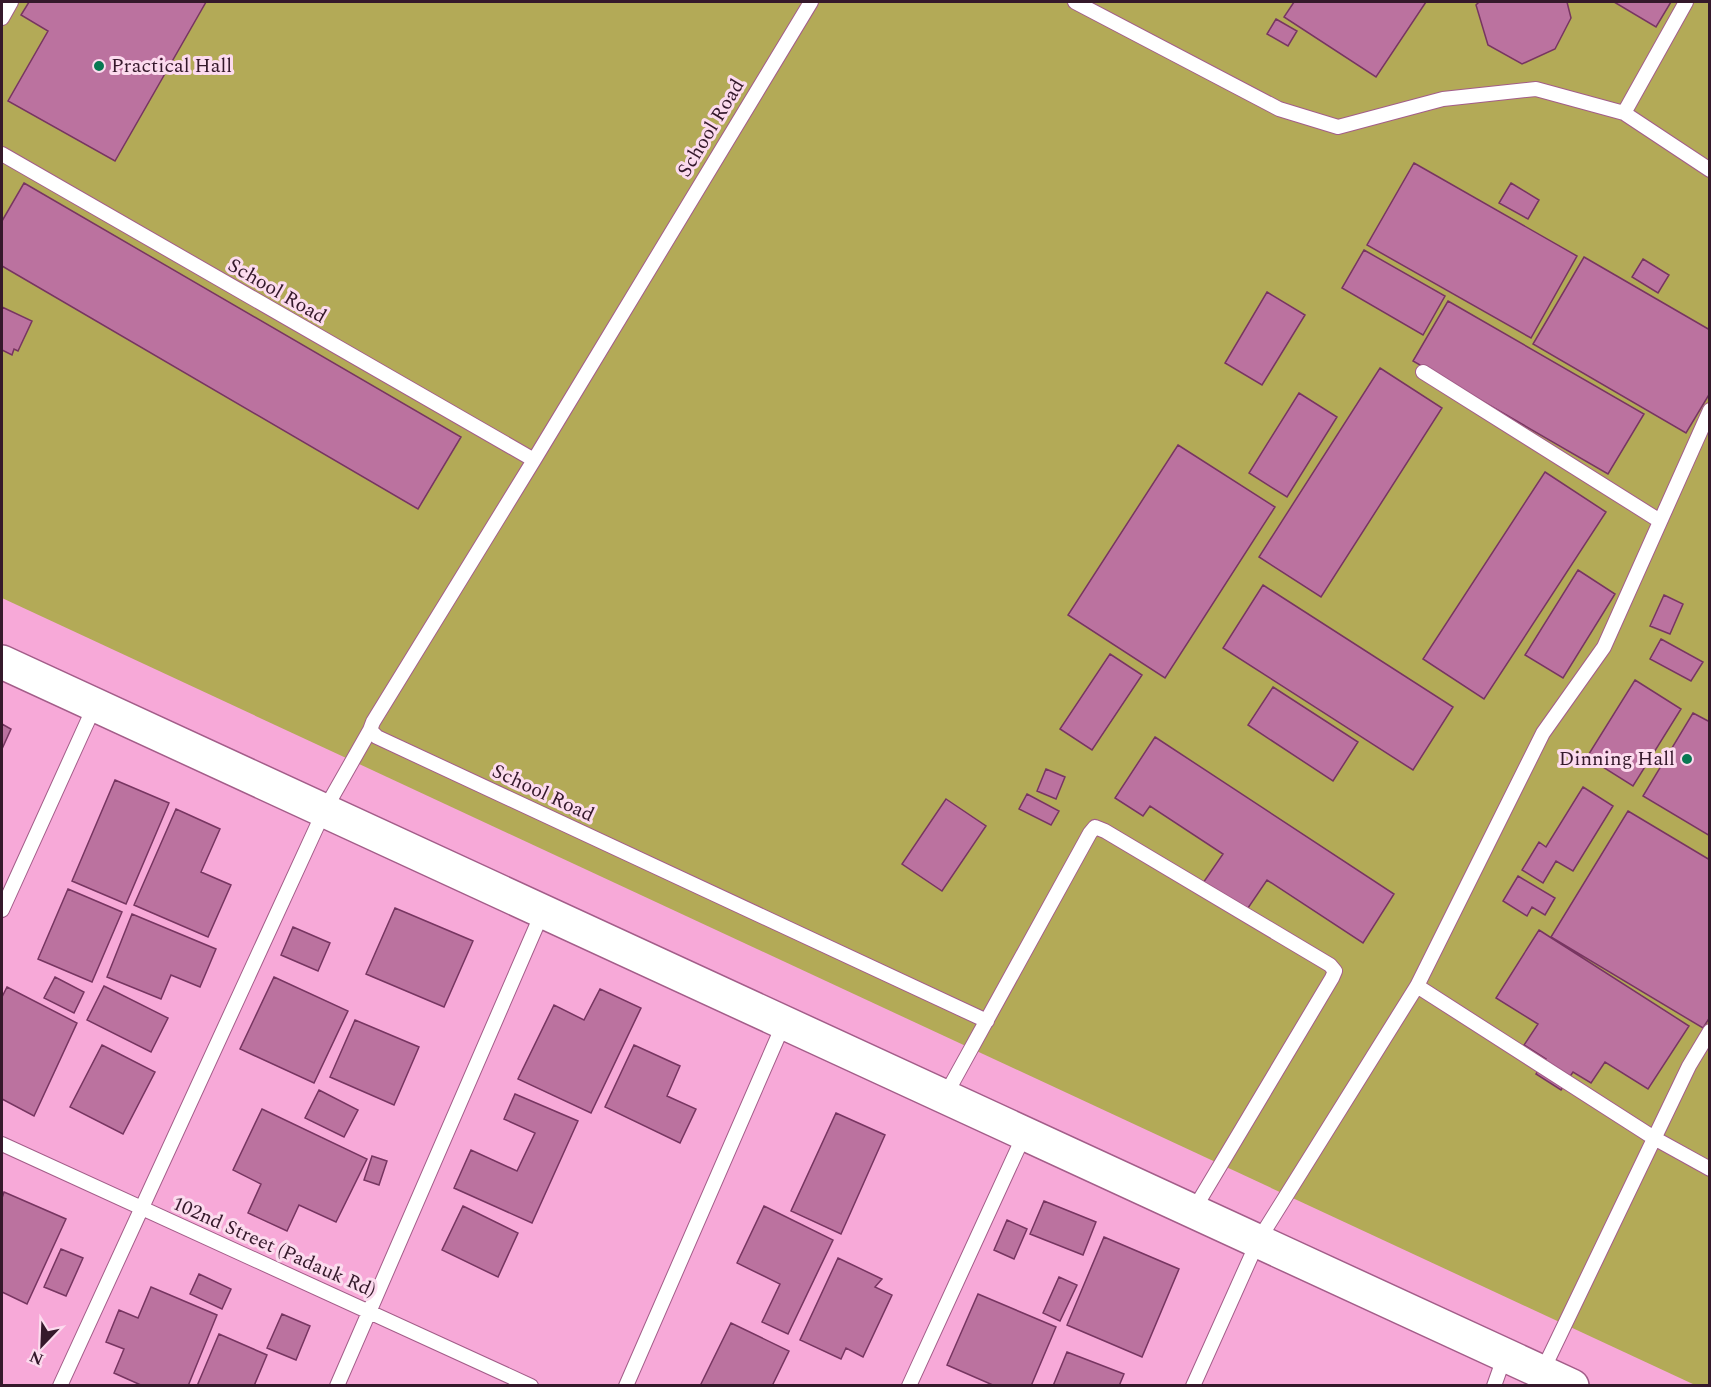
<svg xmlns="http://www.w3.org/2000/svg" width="1711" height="1387" font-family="Spectral,serif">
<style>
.green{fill:#b3aa57}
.building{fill:#bb729f;stroke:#773561;stroke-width:1.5}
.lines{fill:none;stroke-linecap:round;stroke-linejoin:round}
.service-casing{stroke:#a35d89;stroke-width:16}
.secondary-casing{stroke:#a35d89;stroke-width:36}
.service{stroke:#fff;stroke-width:14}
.secondary{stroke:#fff;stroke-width:33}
.poi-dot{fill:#087852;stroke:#fcdbee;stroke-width:2}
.labels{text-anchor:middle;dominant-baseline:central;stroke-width:6;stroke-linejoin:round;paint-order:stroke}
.poi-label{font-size:20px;fill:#35192b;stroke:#fcdbee;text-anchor:start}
.street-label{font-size:20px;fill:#35192b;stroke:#fcdbee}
</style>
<rect width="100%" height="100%" fill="#f7a9d8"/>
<path class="green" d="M2 2H1709V1385H1695L2 598Z"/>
<path class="building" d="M29 2H206L115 161 8 101 48 31 21 15Z
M1294 2H1426L1376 77 1284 17Z
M1479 2H1567L1571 18 1555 49 1522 64 1488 45 1476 5Z
M1614 2H1671L1656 27Z
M1276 19 1297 31 1288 46 1267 34Z
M1414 163 1577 256 1531 338 1367 245Z
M24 183 461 437 418 509 2 266V221Z
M1511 183 1539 200 1528 219 1499 203Z
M1364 250 1445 296 1423 335 1342 288Z
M1584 257 1710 330V393L1686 433 1533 344Z
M1643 259 1669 275 1658 293 1632 277Z
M1267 292 1305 315 1262 385 1225 363Z
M1448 301 1644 414 1608 474 1413 361Z
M2 307 32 321 18 351 14 349 12 355 2 350Z
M1380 368 1442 408 1321 597 1259 557Z
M1299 393 1337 417 1287 497 1249 473Z
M1178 445 1275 507 1165 678 1068 615Z
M1545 472 1606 512 1484 699 1423 659Z
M1578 570 1615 594 1563 678 1525 655Z
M1263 585 1453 707 1413 770 1223 648Z
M1664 595 1683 604 1670 634 1650 626Z
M1661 639 1703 662 1691 681 1650 659Z
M1110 654 1142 675 1092 750 1060 729Z
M1635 680 1681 709 1633 786 1587 757Z
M1273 687 1358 742 1333 781 1248 725Z
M1693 713 1710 722V836L1643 796Z
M2 724 11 729 2 749Z
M1155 737 1394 894 1363 943 1267 880 1246 911 1203 883 1223 854 1150 806 1143 816 1115 798Z
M1046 769 1065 777 1056 799 1037 791Z
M115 780 169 803 126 904 72 881Z
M1583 787 1613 806 1573 871 1556 861 1543 883 1522 870 1539 842 1546 847Z
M1027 794 1059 811 1051 825 1019 809Z
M946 799 986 826 942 891 902 864Z
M176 809 220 829 201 872 231 885 208 937 134 905Z
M1628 811 1710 860V1017L1703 1028 1551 937Z
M1518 876 1555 898 1545 915 1532 907 1527 916 1503 901Z
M68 889 122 912 92 982 38 959Z
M395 908 473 941 444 1007 366 974Z
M132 914 216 949 200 987 171 975 161 999 107 977Z
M293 927 330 943 318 971 281 955Z
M1539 930 1689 1026 1648 1089 1605 1062 1591 1083 1573 1072 1561 1090 1536 1074 1546 1059 1524 1045 1538 1024 1496 998Z
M55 977 84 992 74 1013 44 998Z
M274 977 348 1011 314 1083 240 1049Z
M104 986 168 1018 151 1052 87 1020Z
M7 987 77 1023 34 1116 2 1099V997Z
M600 989 641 1008 591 1113 518 1079 554 1005 584 1020Z
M355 1020 419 1047 394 1105 330 1077Z
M102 1045 155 1072 123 1134 70 1107Z
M634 1045 680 1066 667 1096 696 1109 680 1143 605 1107Z
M319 1090 358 1110 344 1137 305 1118Z
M515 1094 578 1121 532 1223 454 1188 471 1150 517 1171 535 1133 504 1119Z
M262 1109 367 1159 336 1222 299 1205 287 1231 248 1213 261 1184 233 1170Z
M836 1113 885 1135 841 1234 791 1211Z
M372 1156 387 1161 379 1185 364 1180Z
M4 1192 66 1219 27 1304 2 1292V1198Z
M1044 1201 1096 1222 1083 1255 1030 1234Z
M463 1206 518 1233 498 1277 442 1250Z
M764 1206 833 1240 788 1334 762 1322 780 1284 737 1263Z
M1007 1220 1027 1229 1014 1259 994 1250Z
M1104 1237 1179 1269 1142 1357 1067 1325Z
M61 1249 83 1258 66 1296 44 1287Z
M838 1258 882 1279 875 1287 892 1295 863 1357 846 1348 841 1359 800 1340Z
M199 1274 231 1289 222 1309 190 1294Z
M1059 1277 1077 1285 1060 1321 1043 1313Z
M151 1287 217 1315 188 1386H143L114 1373 124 1349 106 1342 119 1310 138 1318Z
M978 1294 1056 1327 1031 1386H995L947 1365Z
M282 1314 310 1326 296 1360 267 1348Z
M731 1323 789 1351 772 1386H700Z
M219 1334 267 1355 254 1386H197Z
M1067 1352 1124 1374 1119 1386H1053Z"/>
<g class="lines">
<g class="service-casing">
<path id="service" d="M811 2 534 460 373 722 370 730 377 737 987 1021
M1075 2 1279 109 1338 127 1443 99 1536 89 1624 113 1710 170
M2 18 11 2
M1624 113 1686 2
M2 154 534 460
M1423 372 1660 521
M2 910 95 705
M1417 986 1654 1138 1710 1169
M945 1096 1090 833 1095 827 1105 831 1330 965 1335 971 1332 978 1193 1211
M2 1144 531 1386
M1542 1372 1689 1066 1710 1031
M60 1386 324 811 370 730
M337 1386 543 911
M626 1386 784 1023
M909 1386 1025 1133
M1193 1386 1258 1241 1417 986 1543 733 1604 647 1710 410
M1494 1386 1505 1355"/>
</g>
<g class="secondary-casing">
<path id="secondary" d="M2 662 1572 1386"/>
</g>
<use href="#service" class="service"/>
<use href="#secondary" class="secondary"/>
</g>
<g class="poi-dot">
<circle cx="99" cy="66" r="6"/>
<circle cx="1687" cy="759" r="6"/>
</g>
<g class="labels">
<g class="poi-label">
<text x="111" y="66">Practical Hall</text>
<text x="1675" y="759" text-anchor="end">Dinning Hall</text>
</g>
<g class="street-label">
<text transform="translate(711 128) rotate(-59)">School Road</text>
<text transform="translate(277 291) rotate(30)">School Road</text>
<text transform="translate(543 793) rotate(25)">School Road</text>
<text transform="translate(274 1247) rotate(24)">102nd Street (Padauk Rd)</text>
</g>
</g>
<rect width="1711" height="1387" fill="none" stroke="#35192b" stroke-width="6"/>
<g transform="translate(42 1345) rotate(203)" stroke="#fcdbee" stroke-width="4.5" paint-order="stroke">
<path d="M0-4.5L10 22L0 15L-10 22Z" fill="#35192b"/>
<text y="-9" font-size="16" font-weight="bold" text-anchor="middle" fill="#35192b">N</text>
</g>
</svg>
